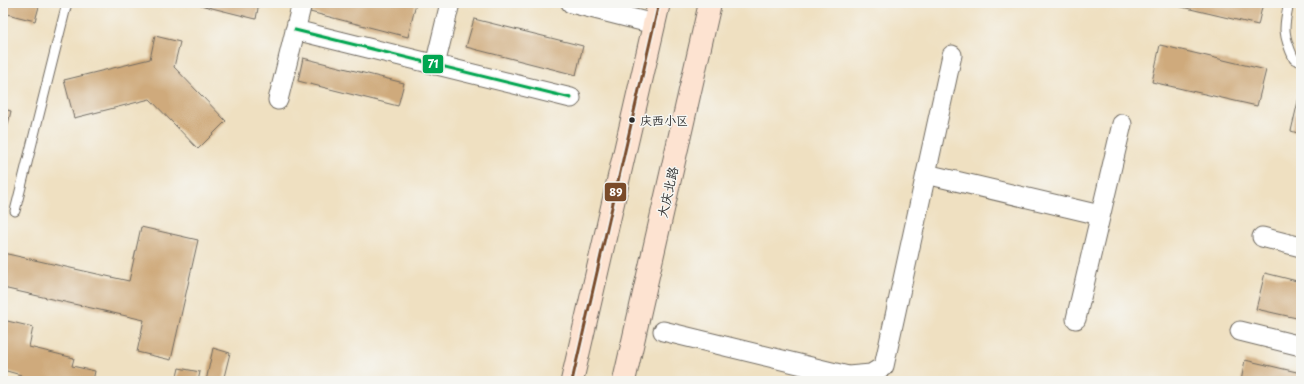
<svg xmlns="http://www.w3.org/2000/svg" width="1304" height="384" font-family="'Playpen Sans','LXGW WenKai TC',sans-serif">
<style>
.building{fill:#cfaa7b}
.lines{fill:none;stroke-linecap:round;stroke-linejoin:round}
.service-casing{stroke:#706a60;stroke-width:11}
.minor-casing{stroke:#706a60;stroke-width:21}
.secondary-casing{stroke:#706a60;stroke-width:24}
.service{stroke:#fff;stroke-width:9}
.minor{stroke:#fff;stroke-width:19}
.secondary{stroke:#fde3d1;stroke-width:22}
.bus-1-casing{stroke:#f6f6f2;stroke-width:6}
.bus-2-casing{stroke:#f6f6f2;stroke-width:6}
.bus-1{stroke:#7a4b2a;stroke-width:3}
.bus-2{stroke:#00a651;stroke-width:3}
.bus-dot{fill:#2b2b2b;stroke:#f6f6f2;stroke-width:1.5}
.labels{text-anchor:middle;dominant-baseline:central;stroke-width:3;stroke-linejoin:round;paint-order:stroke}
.bus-label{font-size:12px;fill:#2b2b2b;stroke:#f6f6f2;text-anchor:start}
.street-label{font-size:13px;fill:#2b2b2b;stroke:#f6f6f2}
.line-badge{stroke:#f6f6f2;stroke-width:1.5}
.badge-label{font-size:11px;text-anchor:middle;font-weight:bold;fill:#fff}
</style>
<rect width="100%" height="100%" fill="#f6f6f2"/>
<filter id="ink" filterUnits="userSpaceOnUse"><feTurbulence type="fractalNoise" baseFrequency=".025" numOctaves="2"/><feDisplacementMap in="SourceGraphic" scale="8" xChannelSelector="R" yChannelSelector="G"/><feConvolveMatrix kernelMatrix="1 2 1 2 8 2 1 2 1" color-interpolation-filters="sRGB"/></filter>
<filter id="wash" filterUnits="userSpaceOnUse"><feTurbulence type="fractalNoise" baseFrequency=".012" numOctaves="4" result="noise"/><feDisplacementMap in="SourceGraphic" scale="16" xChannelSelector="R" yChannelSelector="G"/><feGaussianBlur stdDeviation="0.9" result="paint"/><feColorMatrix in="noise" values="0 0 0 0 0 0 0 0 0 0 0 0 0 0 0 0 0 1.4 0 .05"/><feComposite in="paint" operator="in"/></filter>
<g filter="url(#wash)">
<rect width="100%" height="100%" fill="#efe0c1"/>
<g id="blocks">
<path class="building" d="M3 3H40L35 21 3 13Z
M192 3H259L256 19Z
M312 3H416L408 37 310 12Z
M1165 3H1263L1258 25Z
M474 19 583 46 576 75 466 47Z
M155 36 180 42 174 67 226 121 198 149 150 99 74 118 64 80 150 59Z
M1160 45 1266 70 1257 106 1152 82Z
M303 58 404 83 398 106 298 81Z
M1299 97H1301V134L1291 131Z
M3 109 11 111 5 137H3Z
M141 227 198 240 171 360 137 352 144 320 3 288V253L129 281Z
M1265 273 1301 282V319L1256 309Z
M3 320 33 327 29 347 74 358 72 366 95 371 93 381H20L21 375 3 370Z
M213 348 230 353 223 381H206Z
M1245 360 1301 373V381H1241Z
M179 368 200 372 198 381H176Z"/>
</g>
</g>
<g filter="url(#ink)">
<use href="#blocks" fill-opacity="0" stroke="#706a60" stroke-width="1"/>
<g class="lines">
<g class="service-casing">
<path id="service" d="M1289 3C1283 28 1283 35 1294 59L1301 62
M15 211 67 3"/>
</g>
<g class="minor-casing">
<path id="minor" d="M571 3 654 24
M295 30 571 98
M435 65 450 3
M278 100 302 3
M926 174 1100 215
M1262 237 1301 247
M1076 319 1122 124
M663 331 848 376 871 374 884 366 952 55
M1240 331 1301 346"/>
</g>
<g class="secondary-casing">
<path id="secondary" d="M572 381 659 3
M624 381 710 3"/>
</g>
<use href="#service" class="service"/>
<use href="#minor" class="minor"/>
<use href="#secondary" class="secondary"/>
<g class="bus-1-casing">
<path id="bus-1" d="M572 381 659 3"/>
</g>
<g class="bus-2-casing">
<path id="bus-2" d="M295 30 571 98"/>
</g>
<use href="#bus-1" class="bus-1"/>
<use href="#bus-2" class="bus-2"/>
</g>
</g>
<circle class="bus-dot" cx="632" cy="120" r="3.5"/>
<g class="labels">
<g class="bus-label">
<text x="640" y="120">庆西小区</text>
</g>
<g class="street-label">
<text transform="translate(667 192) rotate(-77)">大庆北路</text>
</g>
</g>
<g class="line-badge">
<rect x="422" y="54" width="22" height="20" rx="4" fill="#00a651"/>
<rect x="604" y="182" width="23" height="20" rx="4" fill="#7a4b2a"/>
</g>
<g class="badge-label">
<text x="433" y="68">71</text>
<text x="616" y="196">89</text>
</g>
<rect width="1304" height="384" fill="none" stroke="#f6f6f2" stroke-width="16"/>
</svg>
